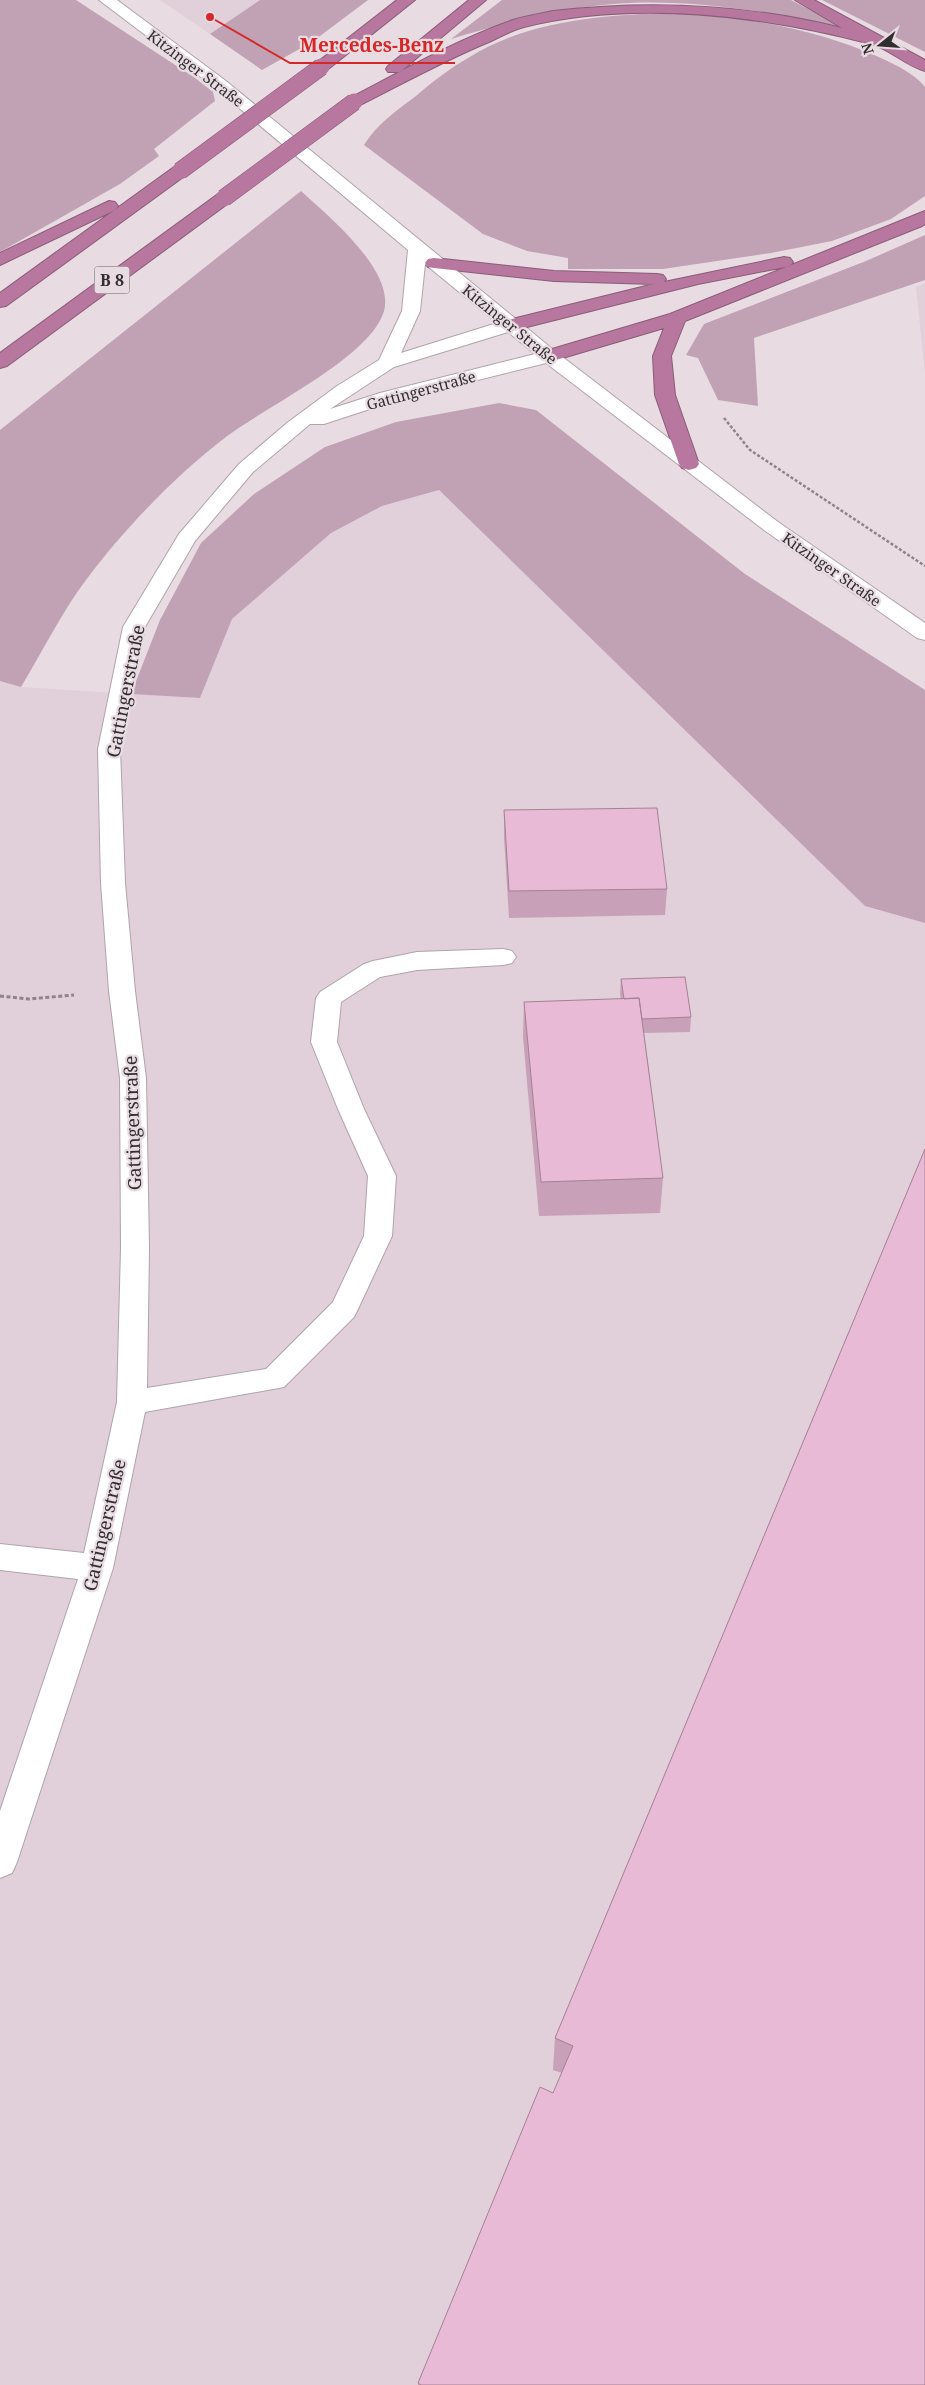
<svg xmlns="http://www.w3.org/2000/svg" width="925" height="2385" font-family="'Noto Serif',serif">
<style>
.built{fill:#e1cfd9}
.green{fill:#c1a2b4}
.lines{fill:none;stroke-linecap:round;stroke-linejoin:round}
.minor-casing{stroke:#afa4aa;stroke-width:2}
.highway-casing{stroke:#895d78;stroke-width:2}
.path-far1{stroke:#8c8488;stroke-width:2.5;stroke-dasharray:3 2;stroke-linecap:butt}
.path{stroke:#8c8488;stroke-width:3;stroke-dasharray:4 2.5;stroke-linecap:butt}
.minor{fill:#fff;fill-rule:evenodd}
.highway{fill:#b8779e;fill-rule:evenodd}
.highway-bridge-casing{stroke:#895d78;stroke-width:18;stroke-linecap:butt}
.highway-bridge{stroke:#b8779e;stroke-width:17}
.wall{fill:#c8a0b7}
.building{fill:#e9bad5;stroke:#a38295}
.labels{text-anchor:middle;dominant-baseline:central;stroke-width:4.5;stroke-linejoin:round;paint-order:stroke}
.far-street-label{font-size:15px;fill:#322e30;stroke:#e8dce2}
.shield{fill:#e8dce2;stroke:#696265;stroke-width:1}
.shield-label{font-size:16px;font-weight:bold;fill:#322e30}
.street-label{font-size:18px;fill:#322e30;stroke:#e8dce2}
.leader{fill:none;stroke:#d62828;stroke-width:2}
.callout-dot{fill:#d62828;stroke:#e8dce2;stroke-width:2}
.callout-label{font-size:19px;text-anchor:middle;font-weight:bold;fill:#d62828;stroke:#e8dce2;stroke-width:4.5;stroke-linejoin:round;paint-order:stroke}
</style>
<rect width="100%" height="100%" fill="#e8dce2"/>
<path class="built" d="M160 0H260L210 34Z
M925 283V373L916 287Z
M439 490 865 906 925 923V2385H0V681L21 687 200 698 232 619 331 533 382 506Z"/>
<path class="green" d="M0 0H76L195 78 213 92 215 101 154 149 159 156 120 184 0 252Z
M260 0H368L312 42 262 70 210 34Z
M502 0H791L843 27C773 13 701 0 629 3 568 6 509 22 451 39Z
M822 0H925V52Z
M681 13C751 18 817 29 881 58 896 65 915 74 925 87V196L891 219 832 241 771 253 663 269H568V258L527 251 483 234 364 145C377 124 396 111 416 96 432 82 449 69 468 58 530 19 609 14 681 13Z
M301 191C327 215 395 270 384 311 371 357 265 407 226 437 176 475 124 529 86 580 62 612 42 652 21 687L0 681V430Z
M925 235V280L754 338 758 406 718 400 698 358 686 355 704 324 866 261Z
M499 403 536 410 745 574 925 690V923L865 906 439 490 382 506 331 533 232 619 200 698 131 694 160 620 201 543 254 494 325 447 396 422Z"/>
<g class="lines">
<g class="minor-casing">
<path id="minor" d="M99 0H117L226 81 556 352 778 522 925 623V640L917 638 764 530 546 363 394 401 324 424H310L253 472 195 541 145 627 120 749 125 883 135 991 146 1078 149 1248 147 1388 266 1369 333 1302 364 1236 368 1176 338 1109 311 1042 316 998 320 992 364 964 373 961 417 952 503 949 512 951 516 957 512 963 503 965 417 970 380 977 341 1002 337 1042 364 1109 396 1176 392 1236 358 1309 354 1317 284 1387 145 1412 113 1568 17 1862 12 1873 0 1878V1811L78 1579 0 1570V1544L84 1553 117 1402 121 1248 120 1078 109 991 101 883 98 749 123 627 179 534 239 464 287 423 337 386 379 360 402 311 408 250 214 87ZM425 264 497 323 401 353 420 311ZM508 332 535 354 380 393 330 409 394 367Z"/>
</g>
<g class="highway-casing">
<path id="highway" d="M397 0H415L327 70H315L313 67 315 64Z
M469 0H486L400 72H388L386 69 388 66Z
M795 0H814L925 60V71C906 66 890 49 871 44 762 15 634 0 524 27 512 30 500 37 489 42 445 60 402 84 360 105H348L346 102 348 99C402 71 456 40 513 20 525 16 540 14 553 11 652 0 746 4 842 28Z
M180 166 186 167 188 171 186 175 6 306 0 307V293L174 167Z
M224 193 230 194 233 198 230 202 7 366 0 368V353L218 194Z
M109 201 115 202 118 206 115 210 0 265V253Z
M925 211V224L922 226 685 321 671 356 675 395 699 464 696 468 689 470 682 468 679 464 655 395 653 356 664 328 549 362 542 360 540 356 542 352 670 314Z
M784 257 790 258 793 262 790 266 698 284 511 331 504 329 502 325 504 321 654 284 554 281 434 268 428 267 425 263 428 259 434 258 554 271 657 274 663 275 666 279 664 282Z"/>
</g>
<path class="path-far1" d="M724 418 750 450 925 566"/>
<path class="path" d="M0 996 29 999 74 995"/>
<use href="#minor" class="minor"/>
<use href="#highway" class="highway"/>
<g class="highway-bridge-casing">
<path id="highway-bridge" d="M180 171 321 67
M224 198 354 102"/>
</g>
<use href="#highway-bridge" class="highway-bridge"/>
</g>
<path class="wall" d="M504 810 667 889 665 915 509 918 504 837Z
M621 979 691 1017 690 1032 644 1033 663 1178 660 1213 539 1216 523 1037 524 1002 621 999 620 994Z
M925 1149V2385H418V2383L553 2093 562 2073 553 2070 555 2038Z"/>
<path class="building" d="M657 808 667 889 509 891 504 810Z
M685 977 691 1017 642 1019 639 998 624 999 621 979Z
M639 998 663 1178 541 1182 524 1002Z
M925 1149V2385H421L418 2383 540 2087 553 2093 573 2046 555 2038Z"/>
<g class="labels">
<g class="far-street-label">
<text transform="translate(196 68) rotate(37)">Kitzinger Straße</text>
<text transform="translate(510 324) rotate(39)">Kitzinger Straße</text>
<text transform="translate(421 390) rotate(-15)">Gattingerstraße</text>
<text transform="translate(832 569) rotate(35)">Kitzinger Straße</text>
</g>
<rect class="shield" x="94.5" y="266.5" width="35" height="27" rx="4"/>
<g class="shield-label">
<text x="112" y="280">B 8</text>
</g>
<g class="street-label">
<text transform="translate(125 691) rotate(-79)">Gattingerstraße</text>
<text transform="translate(132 1123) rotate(-92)">Gattingerstraße</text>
<text transform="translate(104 1525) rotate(-77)">Gattingerstraße</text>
</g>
</g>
<path class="leader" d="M210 17L290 63H455"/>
<circle class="callout-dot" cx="210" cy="17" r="5"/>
<g class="callout-label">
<text x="372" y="52">Mercedes-Benz</text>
</g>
<g transform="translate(880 45) rotate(253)" stroke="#e8dce2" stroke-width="4" paint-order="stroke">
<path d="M0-4L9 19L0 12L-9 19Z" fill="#322e30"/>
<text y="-8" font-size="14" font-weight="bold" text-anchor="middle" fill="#322e30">N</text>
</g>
</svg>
